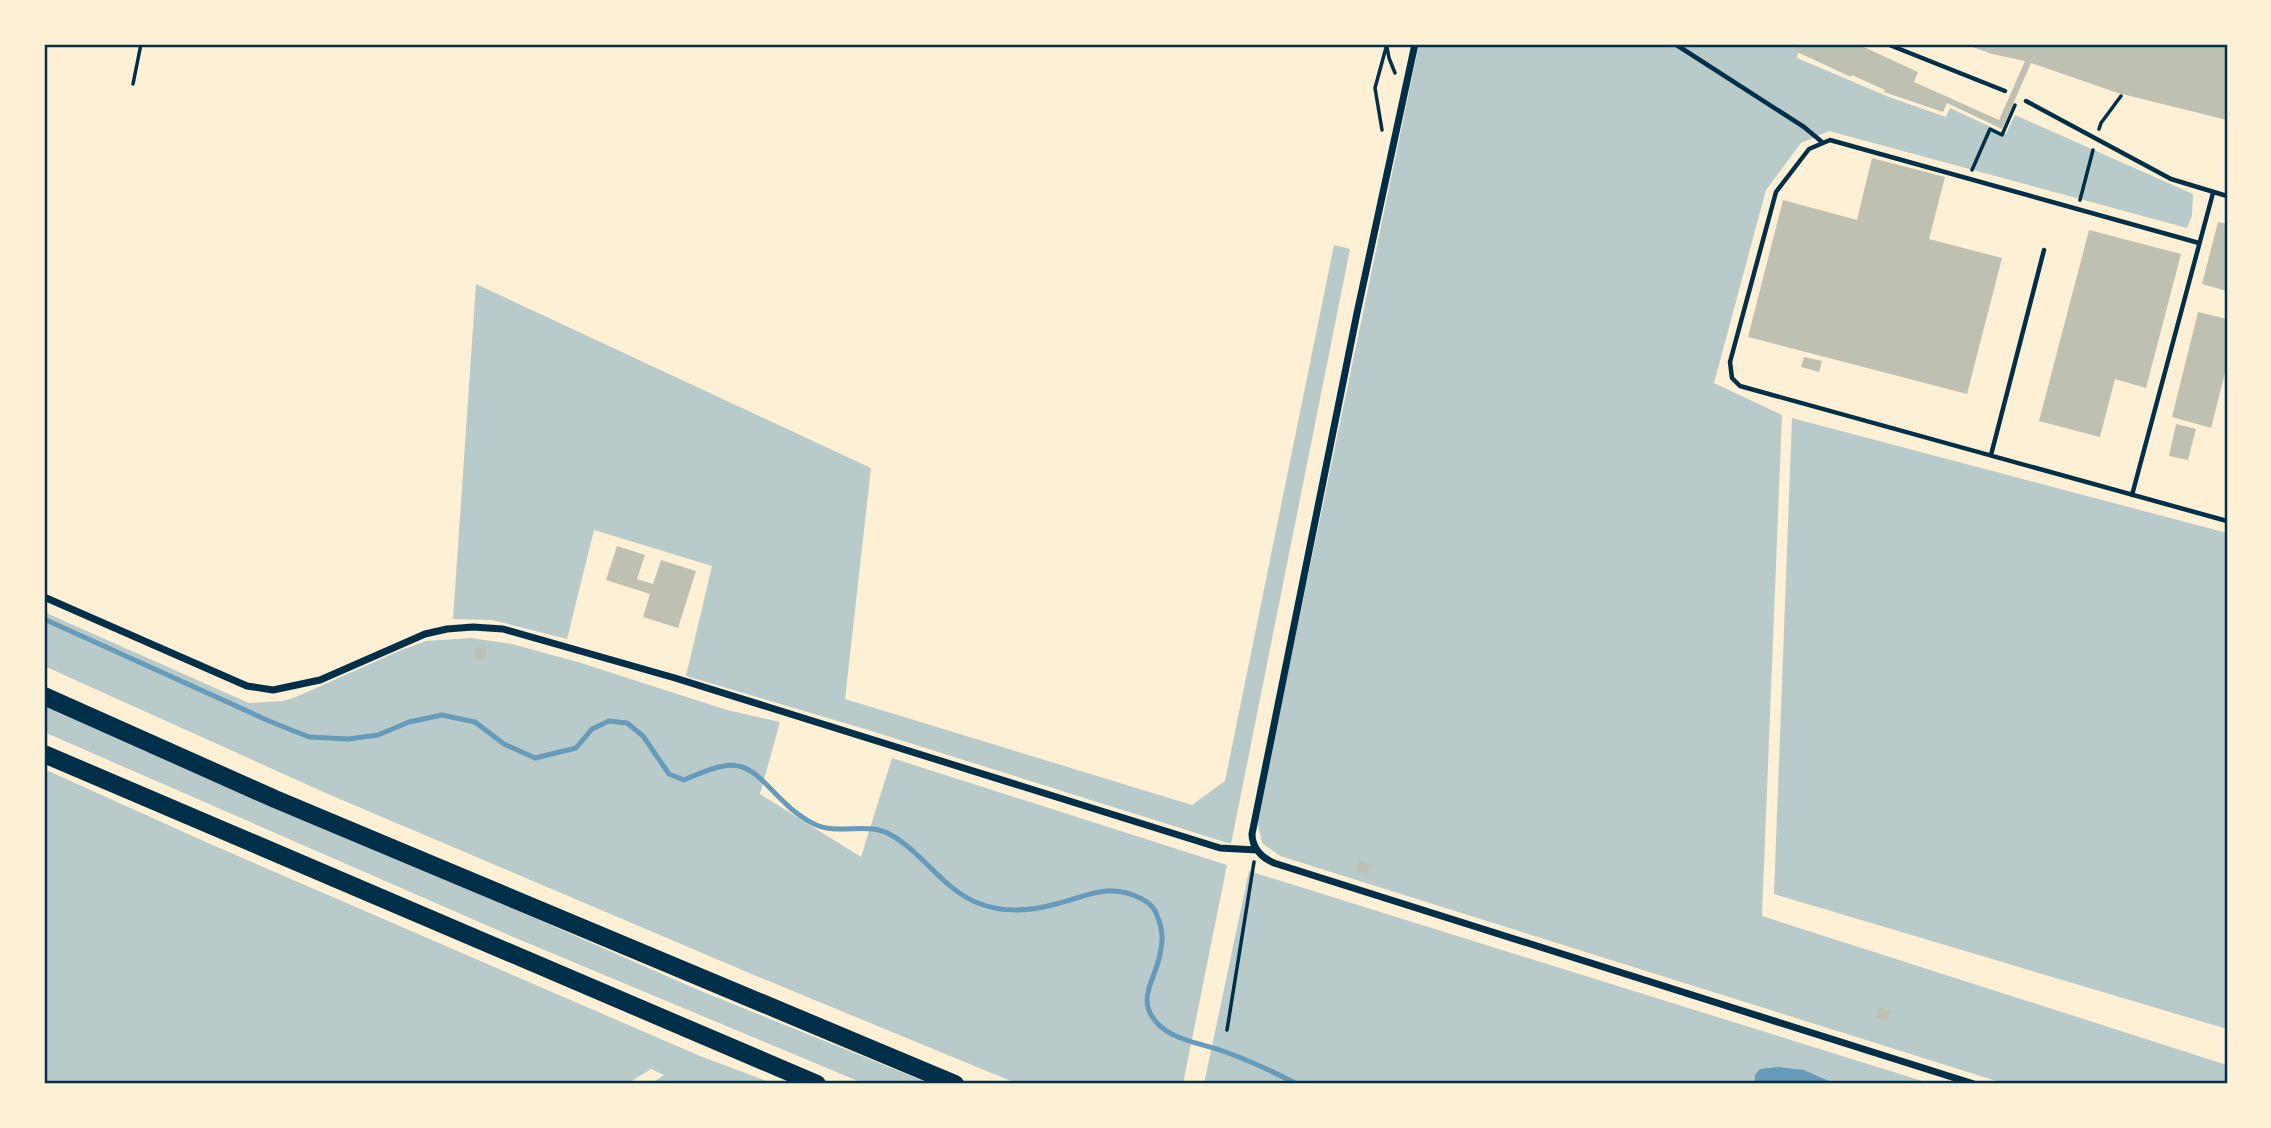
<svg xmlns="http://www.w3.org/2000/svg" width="2271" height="1128" font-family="Quicksand,sans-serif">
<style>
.green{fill:#b9caca}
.water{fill:#669bbc}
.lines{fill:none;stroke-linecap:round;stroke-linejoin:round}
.stream{stroke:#669bbc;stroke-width:5}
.building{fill:#bec0b2}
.path{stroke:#003049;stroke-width:3.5}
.service{stroke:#003049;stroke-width:4.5}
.minor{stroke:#003049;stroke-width:7}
.motorway{stroke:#003049;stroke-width:18}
.neatline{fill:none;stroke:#003049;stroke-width:2.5}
</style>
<rect width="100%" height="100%" fill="#fdf0d5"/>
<path class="green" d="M1419 44H1800L1797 58 1889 97 1946 117 1950 108 2006 134 2015 115 2193 194 2192 216 2187 228 1829 131 1801 143 1766 190 1714 383 1782 415 1762 916 2227 1065V1084H2006L1280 856 1262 843 1257 821Z
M1334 245 1350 249 1231 844 865 729 686 676 712 566 594 530 567 639 492 620 453 619 476 284 871 468 845 699 1192 805 1225 781Z
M1792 418 2227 533V1029L1774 894Z
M44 612 249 703 283 701 296 697 399 651 426 641 471 638 512 644 581 663 727 710 780 722 760 794 861 857 892 758 1227 865 1183 1084H1018L754 975 328 794 44 666Z
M44 702 696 989 931 1084H865L518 939 44 732Z
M44 769 208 843 700 1056 775 1084H651L664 1075 651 1069 627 1084H44Z
M1249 871 1932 1084H1836L1804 1070 1755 1075V1084H1204Z"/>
<path class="water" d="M1778 1067 1804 1070 1836 1084H1755V1075L1760 1069Z"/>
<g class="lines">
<path class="stream" d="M44 619 269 721 309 737 348 739 378 735 409 722 442 715 475 722 504 744 535 758 576 748 592 729 609 721 627 723 643 736 669 774 684 780C696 775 710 768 724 766 752 761 766 786 784 802 792 810 804 819 814 824 838 836 869 821 891 835 922 852 945 891 978 903 1002 913 1031 911 1056 904 1087 896 1111 882 1142 899 1150 903 1156 910 1158 918 1163 931 1163 941 1160 954 1156 979 1135 999 1157 1023 1173 1040 1199 1043 1220 1050 1246 1059 1272 1071 1297 1084"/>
</g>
<path class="building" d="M1797 44H1831L1840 47 1841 44H1857L1918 72 1914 82 1999 120 2025 61 1992 54 1964 44H2227V120L2118 93 2031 63 2002 129 1947 103 1943 112 1884 92 1885 90 1852 75 1851 77 1795 51Z
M1872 158 1945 177 1929 239 2002 258 1967 394 1748 337 1783 200 1857 220Z
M2218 222 2227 224V291L2202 284Z
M2089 230 2181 254 2146 388 2115 379 2100 437 2039 421Z
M2198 312 2227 319V365L2211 428 2172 417Z
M1804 357 1822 361 1819 372 1801 367Z
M2176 424 2196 429 2188 460 2169 456Z
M617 546 645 555 637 579 653 584 661 560 696 571 678 628 643 617 650 594 606 580Z
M475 647 486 648V659H474Z
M1359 861 1370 864 1367 874 1356 871Z
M1880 1007 1890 1011 1886 1022 1876 1018Z"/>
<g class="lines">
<path class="path" d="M1387 47 1389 58 1395 73
M133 84 141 44
M2099 129 2101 123 2121 96
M1382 130 1375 88 1387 44
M1972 170 1990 129 2002 135 2015 105
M2080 200 2093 150
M1227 1030 1254 862"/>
<path class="service" d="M1675 44 1804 127 1822 142
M1887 44 2005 91
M2026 101 2171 179 2227 196
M2199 243 1830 140 1809 149 1776 192 1730 362 1732 378 1740 386 2227 521
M1991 455 2044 250
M2132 495 2213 193"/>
<path class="minor" d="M1415 44 1357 313 1252 834C1252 848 1262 858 1274 863L1974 1084
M44 597 247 686 273 690 320 680 425 634 447 629 473 627 503 629 675 678 1220 848 1257 850"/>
<path class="motorway" d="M44 696 275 799 955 1084
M44 754 817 1084"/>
</g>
<rect width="2271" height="1128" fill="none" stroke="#fdf0d5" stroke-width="91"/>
<rect x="46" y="46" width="2180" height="1036" class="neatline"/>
</svg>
